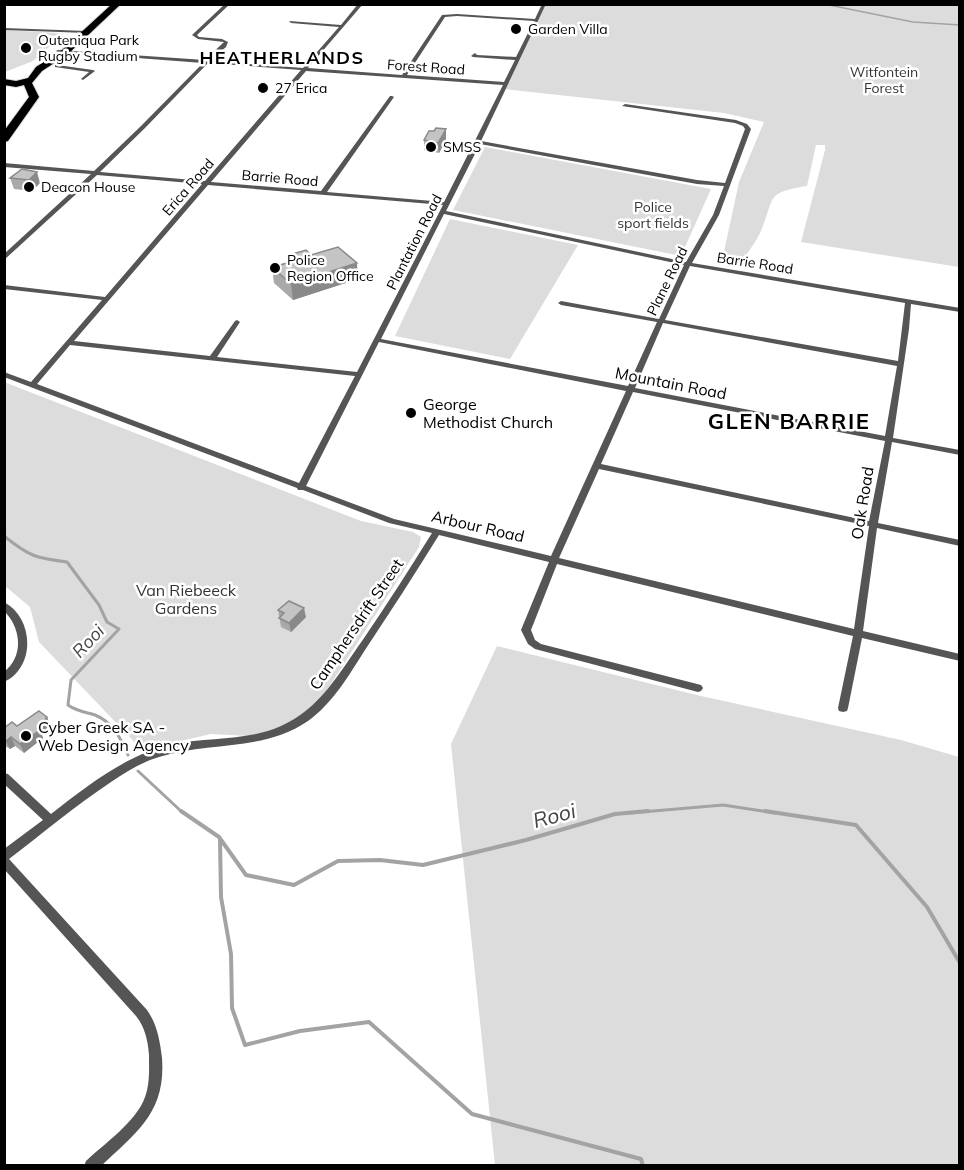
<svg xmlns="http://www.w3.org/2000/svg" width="964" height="1170" font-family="Mulish,sans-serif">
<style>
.green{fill:#dcdcdc}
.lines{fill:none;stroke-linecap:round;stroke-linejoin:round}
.stream-far2{stroke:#a3a3a3;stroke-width:1.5}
.stream-far1{stroke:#a3a3a3;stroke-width:3}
.stream{stroke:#a3a3a3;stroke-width:4}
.highway-casing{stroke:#dbdbdb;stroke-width:2}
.street{fill:#555;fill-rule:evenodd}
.highway{fill:#000;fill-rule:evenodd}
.wall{fill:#a9a9a9}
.shaded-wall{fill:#898989}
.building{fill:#c4c4c4;stroke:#898989;stroke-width:1.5}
.poi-dot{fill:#000;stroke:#fff;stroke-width:2}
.labels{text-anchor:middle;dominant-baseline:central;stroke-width:5;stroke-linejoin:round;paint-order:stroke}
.far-poi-label{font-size:14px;fill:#000;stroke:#fff;text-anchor:start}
.far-street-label{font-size:14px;fill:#000;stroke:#fff}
.far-park-label{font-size:14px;fill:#333;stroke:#fff}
.street-label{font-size:16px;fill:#000;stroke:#fff}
.poi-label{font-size:16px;fill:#000;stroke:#fff;text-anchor:start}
.park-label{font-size:16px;fill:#333;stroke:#fff}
.far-district-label{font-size:18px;font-weight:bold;letter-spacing:1.5px;fill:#000;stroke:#fff}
.water-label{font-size:18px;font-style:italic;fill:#444;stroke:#fff}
.near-water-label{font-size:21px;font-style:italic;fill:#444;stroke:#fff}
.district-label{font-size:22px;font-weight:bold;letter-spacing:1.5px;fill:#000;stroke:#fff}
</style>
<rect width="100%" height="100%" fill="#fff"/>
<path class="green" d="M546 5H959V267L801 242 825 150V145H816L807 186C763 193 776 198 760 233 755 244 746 254 740 264L722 261 739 182 764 122 724 113 504 89Z
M5 30 60 33 63 35 33 61 5 72Z
M485 147 711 189 681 256 453 210Z
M450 219 578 245 510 359 395 336Z
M4 382 361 521 413 532 421 537 419 547 320 701 288 726 249 736 211 734 163 745 144 752 39 642 30 607 5 586Z
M497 646 701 696 901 740 959 757V1165H495L451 744Z"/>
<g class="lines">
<path class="stream-far2" d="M824 4 913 22 960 25"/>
<path class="stream-far1" d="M4 536C29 556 35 558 67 562L99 605 107 622 119 629 71 680 68 705C76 711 85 712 95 715 113 722 121 739 128 755
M138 771 183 813
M630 813 723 805 775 813"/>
<path class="stream" d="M181 811 219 837 246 875 294 885 338 861 380 860 423 865 526 840 615 814 648 811
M765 811 856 825 927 907 960 963
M220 839 221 897 231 954 232 1008 245 1045 300 1031 369 1022 472 1114 641 1159 643 1166"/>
<g class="highway-casing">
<path id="highway" d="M112 4H121L68 54 42 71 32 83 39 97 8 141 4 142V131L29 97 24 85 16 87 4 85V79L16 81 28 78 36 67 62 50Z"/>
</g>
<path class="street" d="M225 4H230L197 35 199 37 222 39 228 42 226 47 210 61 303 68 339 27 291 23 289 21 341 25 358 4H363L308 68 402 75 442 15 457 14 535 19 542 4H546L481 141 697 180 725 183 745 129 743 126 735 123 622 106 625 104 736 120 747 124 751 129 719 215 692 263 960 308V312L911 304 909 329 893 438 960 450V455L892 442 878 523 960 540V546L877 528 863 631 960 654V661L862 638 848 708 847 711 843 712 839 711 838 708 853 636 557 564 531 630 535 640 541 644 701 685 703 688 701 691 698 692 535 649 528 644 521 630 549 562 439 535C415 574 390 612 365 650 349 675 333 703 308 721 263 752 209 741 159 757 142 762 126 772 111 782 75 806 43 833 9 859L147 1010C157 1024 160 1041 162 1058 166 1112 137 1132 101 1166H84L86 1161C104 1144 137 1121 145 1097 150 1084 149 1068 149 1055 148 1041 145 1027 136 1016L4 869V849L43 820 4 784V773L8 774 51 814C87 786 127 754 173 744 209 737 248 741 281 726 320 709 339 673 362 641 386 606 409 570 432 533L389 523 303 490H298L297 488 4 377V372L31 382 102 300 4 289V285L105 297 202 184 97 175 4 260V254L91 174 4 167V163L94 171 141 126 203 63 58 52 56 51 58 50 205 60 224 42 198 39 192 35ZM457 16 534 21 516 57 477 55 475 53 471 56 473 57 515 60 504 82 407 75 445 17ZM208 63 301 70 205 181 100 172 145 128ZM306 71 503 85 444 202 327 192 394 97 392 96H390L321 191 211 182ZM480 144 697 184 724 186 713 215 686 262 446 211ZM208 185 443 205 357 372 217 357 240 322 237 320 235 321 210 356 74 341ZM444 214 684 265 659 319 561 301 558 303 561 305 657 322 628 386 381 339ZM690 266 905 303 898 361 665 320ZM663 323 897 366 885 436 635 388ZM379 342 626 391 551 556 394 519 306 486ZM70 345 355 376 299 483 37 384ZM633 392 885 441 869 521 601 464ZM599 469 869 526 854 629 559 558Z
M4 28 87 31 89 32 87 33 4 30Z
M57 65 93 70 95 71 83 80 81 79 89 72 55 67V65Z
M4 602C34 618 36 667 4 682V672C19 660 22 641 13 623 8 613 4 615 4 602Z"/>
<use href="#highway" class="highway"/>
</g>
<path class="wall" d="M424 140H446L439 153 424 150Z
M22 169 40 183 32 191 14 189 10 178Z
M292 254 358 279 293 300 274 283 272 267 293 261Z
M278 610 306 617 291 632 281 627Z
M47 717 50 726 42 735 43 738 24 753 15 746 10 749 4 745V728L17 726Z"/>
<path class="shaded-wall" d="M446 129V140L439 153 438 143Z
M37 172 40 183 32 191 29 180Z
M357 263 358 279 293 300 291 284Z
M304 608 306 617 291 632 289 623Z
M47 717 50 726 42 735 43 738 24 753 20 744 37 728Z
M11 737 15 746 10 749 6 741Z"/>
<path class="building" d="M436 128 446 129 438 143 424 140 429 131H434Z
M22 169 37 172 29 180 10 178Z
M338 247 357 263 291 284 272 267 298 260 292 254 306 250 311 255Z
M289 601 304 608 289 623 279 618 284 613 278 610Z
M39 711 47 717 37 728 40 730 20 744 11 737 6 741 4 740V728L12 722 17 726Z"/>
<g class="poi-dot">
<circle cx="516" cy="29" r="6"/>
<circle cx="26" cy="48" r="6"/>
<circle cx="263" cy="88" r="6"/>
<circle cx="431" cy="147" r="6"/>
<circle cx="29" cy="187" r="6"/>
<circle cx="275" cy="268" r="6"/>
<circle cx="411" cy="413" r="6"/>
<circle cx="26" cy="736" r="6"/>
</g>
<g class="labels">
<g class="far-poi-label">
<text x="528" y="29">Garden Villa</text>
<text x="38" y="40">Outeniqua Park<tspan x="38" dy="16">Rugby Stadium</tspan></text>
<text x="275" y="88">27 Erica</text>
<text x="443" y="147">SMSS</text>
<text x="41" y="187">Deacon House</text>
<text x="287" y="260">Police<tspan x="287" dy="16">Region Office</tspan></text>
</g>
<g class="far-street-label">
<text transform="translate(426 67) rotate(4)">Forest Road</text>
<text transform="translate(280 178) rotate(5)">Barrie Road</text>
<text transform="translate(188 187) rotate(-49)">Erica Road</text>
<text transform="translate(414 242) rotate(-63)">Plantation Road</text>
<text transform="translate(755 263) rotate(9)">Barrie Road</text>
<text transform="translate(667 281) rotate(-64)">Plane Road</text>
</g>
<g class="far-park-label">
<text x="884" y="72">Witfontein<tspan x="884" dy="16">Forest</tspan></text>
<text x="653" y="207">Police<tspan x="653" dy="16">sport fields</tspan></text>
</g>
<g class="street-label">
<text transform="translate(671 383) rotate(11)">Mountain Road</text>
<text transform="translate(862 503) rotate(-81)">Oak Road</text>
<text transform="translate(478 526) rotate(13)">Arbour Road</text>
<text transform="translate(356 624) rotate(-56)">Camphersdrift Street</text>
</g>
<g class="poi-label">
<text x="423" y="404">George<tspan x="423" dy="18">Methodist Church</tspan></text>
<text x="38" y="727">Cyber Greek SA -<tspan x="38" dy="18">Web Design Agency</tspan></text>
</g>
<g class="park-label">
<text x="186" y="590">Van Riebeeck<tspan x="186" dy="18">Gardens</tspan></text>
</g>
<g class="far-district-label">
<text x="282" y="57">HEATHERLANDS</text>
</g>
<g class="water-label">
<text transform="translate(88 641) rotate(-47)">Rooi</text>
</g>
<g class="near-water-label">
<text transform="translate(554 815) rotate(-15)">Rooi</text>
</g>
<g class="district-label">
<text x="789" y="421">GLEN BARRIE</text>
</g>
</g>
<rect width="964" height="1170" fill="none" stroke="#000000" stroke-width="12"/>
</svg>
